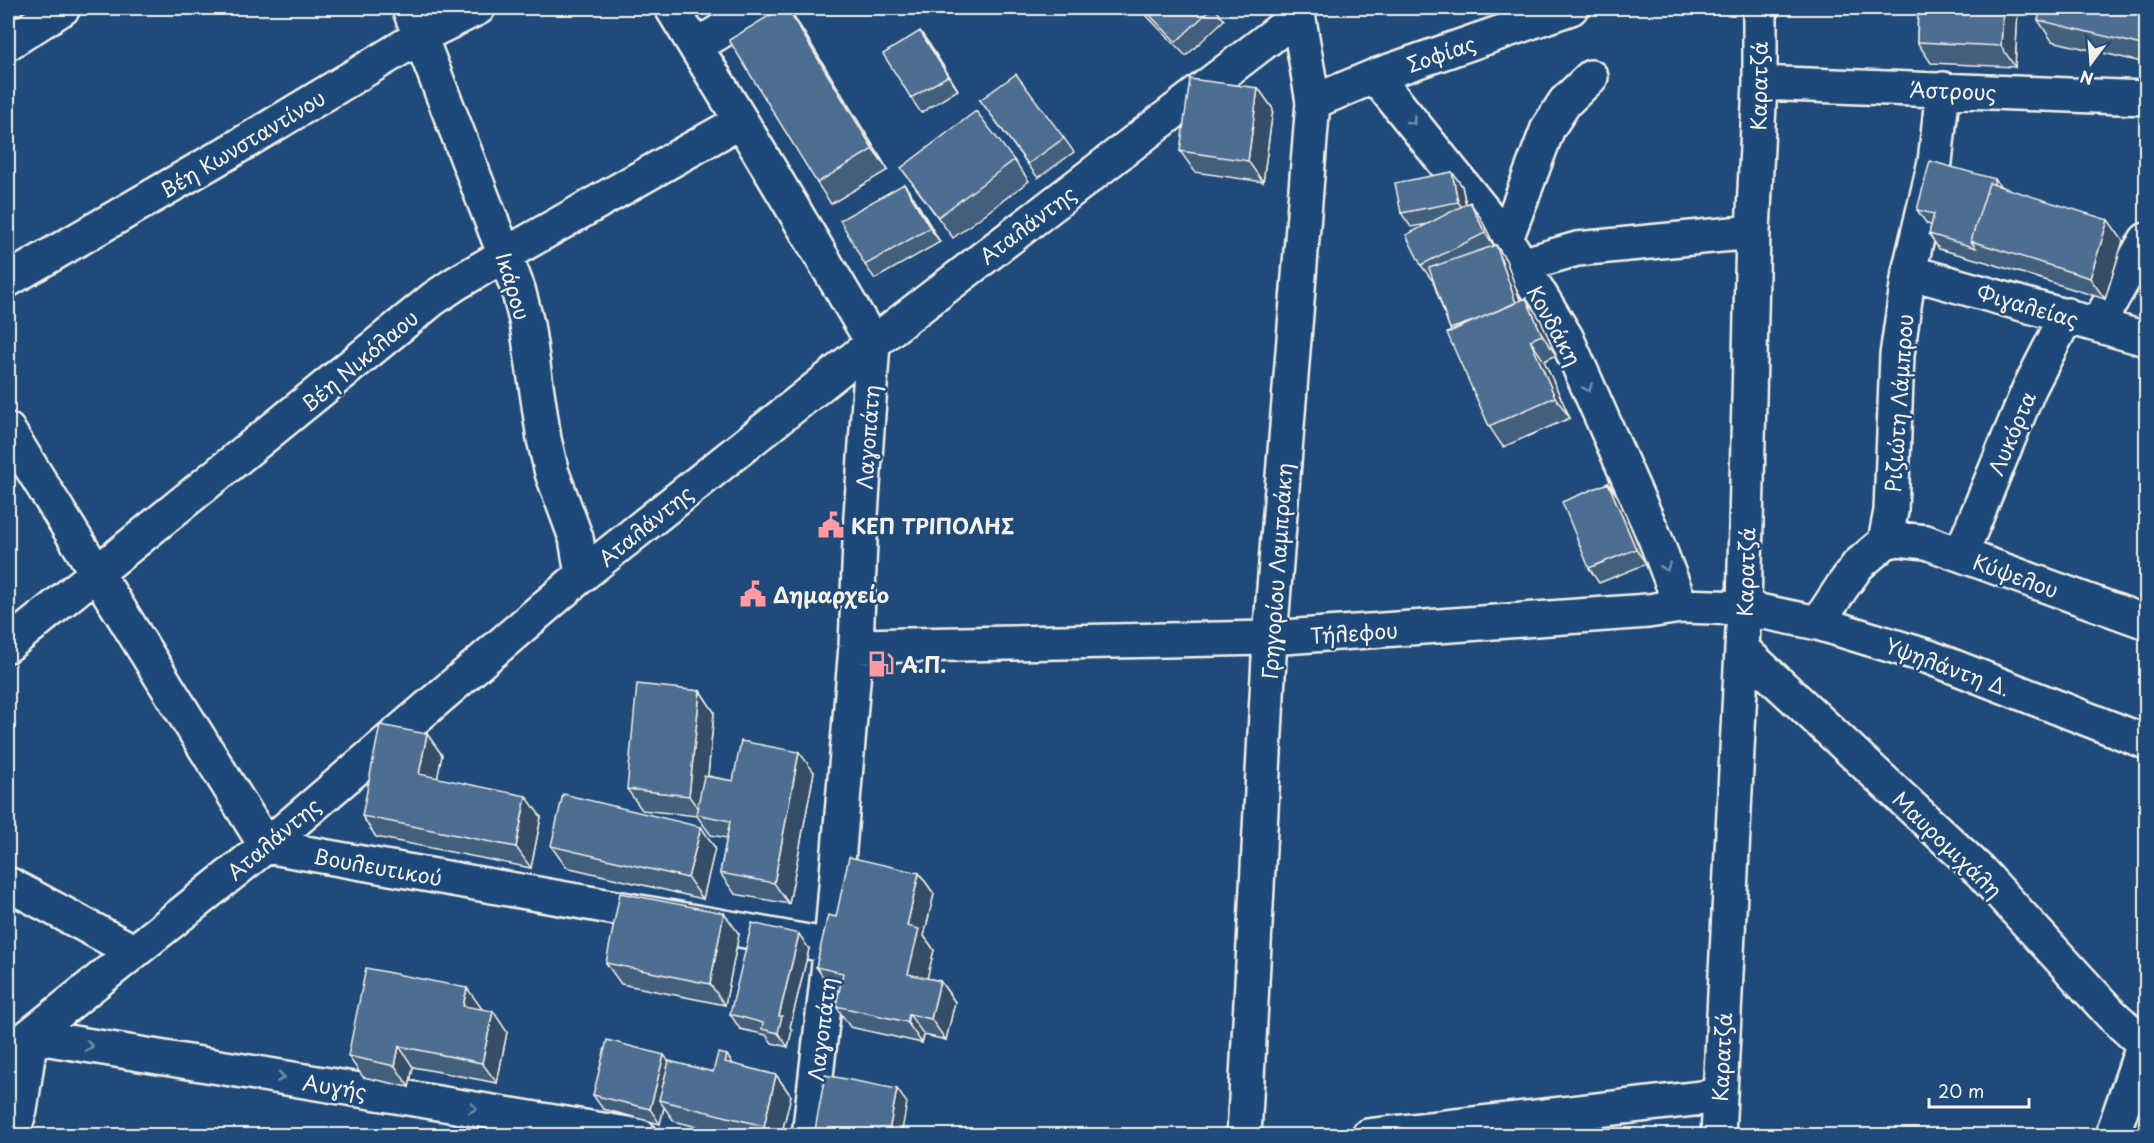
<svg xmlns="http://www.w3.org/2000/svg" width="2154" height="1143" font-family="'Playpen Sans',sans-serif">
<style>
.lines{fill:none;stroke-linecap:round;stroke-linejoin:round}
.minor-casing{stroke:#f4f1e8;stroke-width:38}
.primary-casing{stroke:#f4f1e8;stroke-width:38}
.minor{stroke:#1f4a7a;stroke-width:33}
.primary{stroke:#1f4a7a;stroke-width:33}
.wall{fill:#425f7e;stroke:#f4f1e8;stroke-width:1.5}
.shaded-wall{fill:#364d66;stroke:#f4f1e8;stroke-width:1.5}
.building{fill:#4d6e92;stroke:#f4f1e8;stroke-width:1.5}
.oneway{stroke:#748da6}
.labels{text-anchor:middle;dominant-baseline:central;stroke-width:5;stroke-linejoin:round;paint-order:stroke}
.street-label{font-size:21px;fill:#f4f1e8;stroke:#1f4a7a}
.poi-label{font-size:21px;font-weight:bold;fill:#f4f1e8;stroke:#1f4a7a;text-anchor:start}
</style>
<rect width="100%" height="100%" fill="#1f4a7a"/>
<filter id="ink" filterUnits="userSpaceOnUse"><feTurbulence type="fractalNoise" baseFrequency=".0167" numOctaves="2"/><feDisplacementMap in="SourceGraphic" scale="12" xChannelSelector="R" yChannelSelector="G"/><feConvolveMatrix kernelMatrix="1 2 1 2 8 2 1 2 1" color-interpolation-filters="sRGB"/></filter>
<g filter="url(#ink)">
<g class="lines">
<g class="minor-casing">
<path id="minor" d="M409 8 518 289 527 324 544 439 552 473 576 538 582 575
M672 8 741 121 873 343 861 515 856 646 831 946 809 1136
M696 46 759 8
M1375 76 1506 239 1566 337 1655 538 1681 606
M1760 83 2146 98
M1313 102 1375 76 1571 8
M1506 239 1548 128 1565 102 1591 77
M1521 265 1577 249 1753 232
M1909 272 2146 339
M8 280 227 153 421 36 478 8
M2097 325 2146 240
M8 430 266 846 831 946
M1885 542 1898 539 1926 542 2146 622
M1961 554 2029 389 2067 315
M1818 623 1842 587 1858 565 1885 542 1891 511 1897 355 1909 272 1935 162 1943 89
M8 645 433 299 455 284 506 254 741 121
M856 646 1270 638 1648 611 1681 606 1744 608 1818 623 1929 657 2146 742
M1742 649 1980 871 2111 1014 2146 1046
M8 884 133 951
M31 1036 639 1136
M8 1053 266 846 582 575 873 343 1298 16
M12 1136 20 1110 31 1036
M1368 1136 1719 1096
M1718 1136 1744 608 1753 232 1760 83V8
M2112 1136 2146 1037"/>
</g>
<g class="primary-casing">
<path id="primary" d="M8 43 63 8
M1244 1136 1270 638 1313 102 1297 8"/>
</g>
<use href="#minor" class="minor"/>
<use href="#primary" class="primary"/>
</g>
<path class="wall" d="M787 8 800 26 888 170 831 204 817 183Z
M1139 8H1215L1224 20 1186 56Z
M1918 8H2018L2015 67 1931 63 1917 42Z
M2146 8V63L2052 41 2038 20Z
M930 45 958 90 921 113 911 98Z
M1258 88 1273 109 1263 182 1195 172 1180 151Z
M980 100 1064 138 1074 152 1038 178Z
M1014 160 1029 181 953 238 901 168Z
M1452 172 1462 186 1466 204 1480 217 1495 246 1496 245 1506 260 1520 301 1526 298 1540 319 1556 355 1544 361 1570 418 1503 447 1489 426 1450 329 1432 279H1431L1421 265 1428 224 1411 227 1401 213Z
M2001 186 2123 241 2105 299 1986 262 1939 249 1929 234 1931 225 1927 224 1917 210Z
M914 198 940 242 875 279 865 265Z
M1608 483 1618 497 1646 564 1599 583 1589 568Z
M700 691 714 712 708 776 733 781 814 772 789 904 735 894 720 873 727 838 711 835 697 816 642 810 627 789Z
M427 734 442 755 437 778 541 817 531 868 376 837 362 816Z
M701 827 715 848 703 899 566 867 551 846Z
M919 873 934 894 924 936 934 950 927 978 940 981 955 1002 946 1040 924 1035 922 1043 850 1027 836 1006 839 990 831 988 816 967 836 917Z
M739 934 725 1005 621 984 606 963Z
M809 949 790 1027 792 1030 788 1047 772 1043 766 1035 740 1029 730 1014Z
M482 1009 507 1032 497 1083 413 1067 409 1087 363 1077 348 1056Z
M669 1062 713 1072 733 1064 776 1075 791 1096 781 1136H733L674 1121 664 1107 660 1124 603 1109 593 1095Z"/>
<path class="shaded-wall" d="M787 8 800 26 888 170 873 149Z
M2003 8H2018L2015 67 2001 46Z
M920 31 930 45 958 90 948 76Z
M1258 88 1273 109 1263 182 1248 161Z
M1452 172 1462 186 1468 216 1458 202Z
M1995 179 2005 193 1977 243Z
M904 184 914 198 940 242 930 228Z
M1470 202 1480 217 1495 247 1485 233Z
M2108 220 2123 241 2105 299 2090 278Z
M1496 245 1506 260 1527 320 1517 306Z
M1526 298 1540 319 1556 355 1542 335Z
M1530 340 1544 361 1570 418 1555 397Z
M1608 483 1618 497 1646 564 1636 549Z
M700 691 714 712 704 817 689 796Z
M427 734 442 755 434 795 419 774Z
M799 752 814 772 789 904 774 883Z
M526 796 541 817 531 868 516 847Z
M701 827 715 848 703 899 688 878Z
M919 873 934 894 924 936 934 950 923 995 908 974 907 926Z
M724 913 739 934 725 1005 710 984Z
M799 934 809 949 790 1027 792 1030 788 1047 778 1033 779 1016Z
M940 981 955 1002 946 1040 931 1019Z
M467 988 482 1009 478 1027 463 1006Z
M493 1011 507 1032 497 1083 482 1063Z
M909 1014 924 1035 922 1043 907 1022Z
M399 1046 413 1067 409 1087 395 1066Z
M664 1055 674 1069 659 1100 664 1107 660 1124 650 1109Z
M727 1055 741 1076 725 1062Z
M776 1075 791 1096 781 1136H770L764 1126Z
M897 1089 907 1103 901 1136H888Z"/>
<path class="building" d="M782 8H787L873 149 817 183 729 40Z
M1143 8H1212L1176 42Z
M1918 8H2003L2001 46 1917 42Z
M2041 8H2146V46L2038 20Z
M920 31 948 76 911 98 883 54Z
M1016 74 1064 138 1028 164 980 100Z
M1190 79 1258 88 1248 161 1180 151Z
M976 111 1014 160 938 217 901 168Z
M1930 161 1995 179 1994 184 1989 183 1971 241 1976 248 1929 234 1934 214 1917 210Z
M1452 172 1458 202 1401 213 1395 183Z
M1989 183 2108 220 2090 278 1971 241Z
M904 184 930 228 865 265 840 220Z
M1470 202 1485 233 1421 265 1406 235Z
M1496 245 1516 303 1476 320 1450 329 1429 268Z
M1526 298 1542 335 1530 340 1555 397 1489 426 1447 333Z
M1608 483 1636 549 1589 568 1562 502Z
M637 684 700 691 689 796 627 789Z
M380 725 427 734 419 774 526 796 516 847 362 816Z
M741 741 799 752 774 883 720 873 730 821 696 814 704 776 733 781Z
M563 794 701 827 688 878 551 846Z
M849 857 919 873 907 926 919 929 908 974 940 981 931 1019 909 1014 907 1022 836 1006 843 973 816 967 828 915 836 917Z
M620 893 724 913 710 984 606 963Z
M752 923 799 934 779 1016H782L778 1033 762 1029 763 1023 730 1014Z
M366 968 467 988 463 1006 493 1011 482 1063 399 1046 395 1066 348 1056Z
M607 1040 664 1055 650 1109 593 1095Z
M718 1053 727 1055 725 1062 776 1075 764 1126 659 1100 669 1061 713 1072Z
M825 1075 897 1089 888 1136H814Z"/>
<defs><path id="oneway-chevron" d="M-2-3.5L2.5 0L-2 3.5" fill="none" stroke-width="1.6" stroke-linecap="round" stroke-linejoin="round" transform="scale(1.5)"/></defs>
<g class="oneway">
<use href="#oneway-chevron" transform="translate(1412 121) rotate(51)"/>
<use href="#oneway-chevron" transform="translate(1588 388) rotate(66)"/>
<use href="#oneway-chevron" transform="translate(1666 567) rotate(69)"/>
<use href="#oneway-chevron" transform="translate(89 1046) rotate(9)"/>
<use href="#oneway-chevron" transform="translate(281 1077) rotate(9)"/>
<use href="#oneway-chevron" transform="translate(473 1108) rotate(9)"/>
</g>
</g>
<defs>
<g id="civic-bare" transform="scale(2.07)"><path d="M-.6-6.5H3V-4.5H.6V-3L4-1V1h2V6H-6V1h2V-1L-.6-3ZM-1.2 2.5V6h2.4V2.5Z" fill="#ff9aa2" stroke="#1f4a7a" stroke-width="2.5" paint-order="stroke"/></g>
<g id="fuel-bare" transform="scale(2.07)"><path d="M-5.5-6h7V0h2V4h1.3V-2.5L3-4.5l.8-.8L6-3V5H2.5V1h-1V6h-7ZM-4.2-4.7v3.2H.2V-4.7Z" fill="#ff9aa2" stroke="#1f4a7a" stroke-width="2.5" paint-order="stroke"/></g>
</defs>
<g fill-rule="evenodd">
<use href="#civic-bare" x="831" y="525"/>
<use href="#civic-bare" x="753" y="594"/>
<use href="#fuel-bare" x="881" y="664"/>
</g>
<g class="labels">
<g class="street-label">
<text transform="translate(1441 53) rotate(-19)">Σοφίας</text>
<text transform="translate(1758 86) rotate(-89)">Καρατζά</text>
<text transform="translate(1953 90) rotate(2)">Άστρους</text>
<text transform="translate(242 143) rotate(-31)">Βέη Κωνσταντίνου</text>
<text transform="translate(1027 224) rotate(-37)">Αταλάντης</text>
<text transform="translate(514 286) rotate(73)">Ικάρου</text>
<text transform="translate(2028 305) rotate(16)">Φιγαλείας</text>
<text transform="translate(1555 325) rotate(61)">Κονδάκη</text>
<text transform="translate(359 360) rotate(-40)">Βέη Νικόλαου</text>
<text transform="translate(1898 403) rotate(-86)">Ριζιώτη Λάμπρου</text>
<text transform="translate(2011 433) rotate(-67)">Λυκόρτα</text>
<text transform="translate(867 437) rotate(-86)">Λαγοπάτη</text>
<text transform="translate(645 525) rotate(-39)">Αταλάντης</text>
<text transform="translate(1276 571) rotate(-86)">Γρηγορίου Λαμπράκη</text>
<text transform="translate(1745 572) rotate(-88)">Καρατζά</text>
<text transform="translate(2016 575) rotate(20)">Κύψελου</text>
<text transform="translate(1354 632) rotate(-4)">Τήλεφου</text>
<text transform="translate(1948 666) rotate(20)">Υψηλάντη Δ.</text>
<text transform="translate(273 838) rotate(-40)">Αταλάντης</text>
<text transform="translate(1948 844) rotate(44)">Μαυρομιχάλη</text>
<text transform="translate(378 866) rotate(10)">Βουλευτικού</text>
<text transform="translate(821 1029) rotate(-83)">Λαγοπάτη</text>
<text transform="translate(1721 1057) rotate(-87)">Καρατζά</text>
<text transform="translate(335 1086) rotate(9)">Αυγής</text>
</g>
<g class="poi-label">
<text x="851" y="525">ΚΕΠ ΤΡΙΠΟΛΗΣ</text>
<text x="773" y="594">Δημαρχείο</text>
<text x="901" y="664">Α.Π.</text>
</g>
</g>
<rect width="2154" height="1143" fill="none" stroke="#1f4a7a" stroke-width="30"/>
<rect x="15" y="15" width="2124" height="1113" fill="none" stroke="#f4f1e8" stroke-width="2" filter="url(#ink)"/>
<g transform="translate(2091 63) rotate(196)" stroke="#1f4a7a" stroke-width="4.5" paint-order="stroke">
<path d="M0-4.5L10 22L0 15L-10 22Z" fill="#f4f1e8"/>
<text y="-9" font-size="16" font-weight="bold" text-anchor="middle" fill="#f4f1e8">N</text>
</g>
<path d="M1929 1098v9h100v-9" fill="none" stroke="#f4f1e8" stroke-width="3"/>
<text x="1938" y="1098" font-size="18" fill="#f4f1e8" stroke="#1f4a7a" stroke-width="4.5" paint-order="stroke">20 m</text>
</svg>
